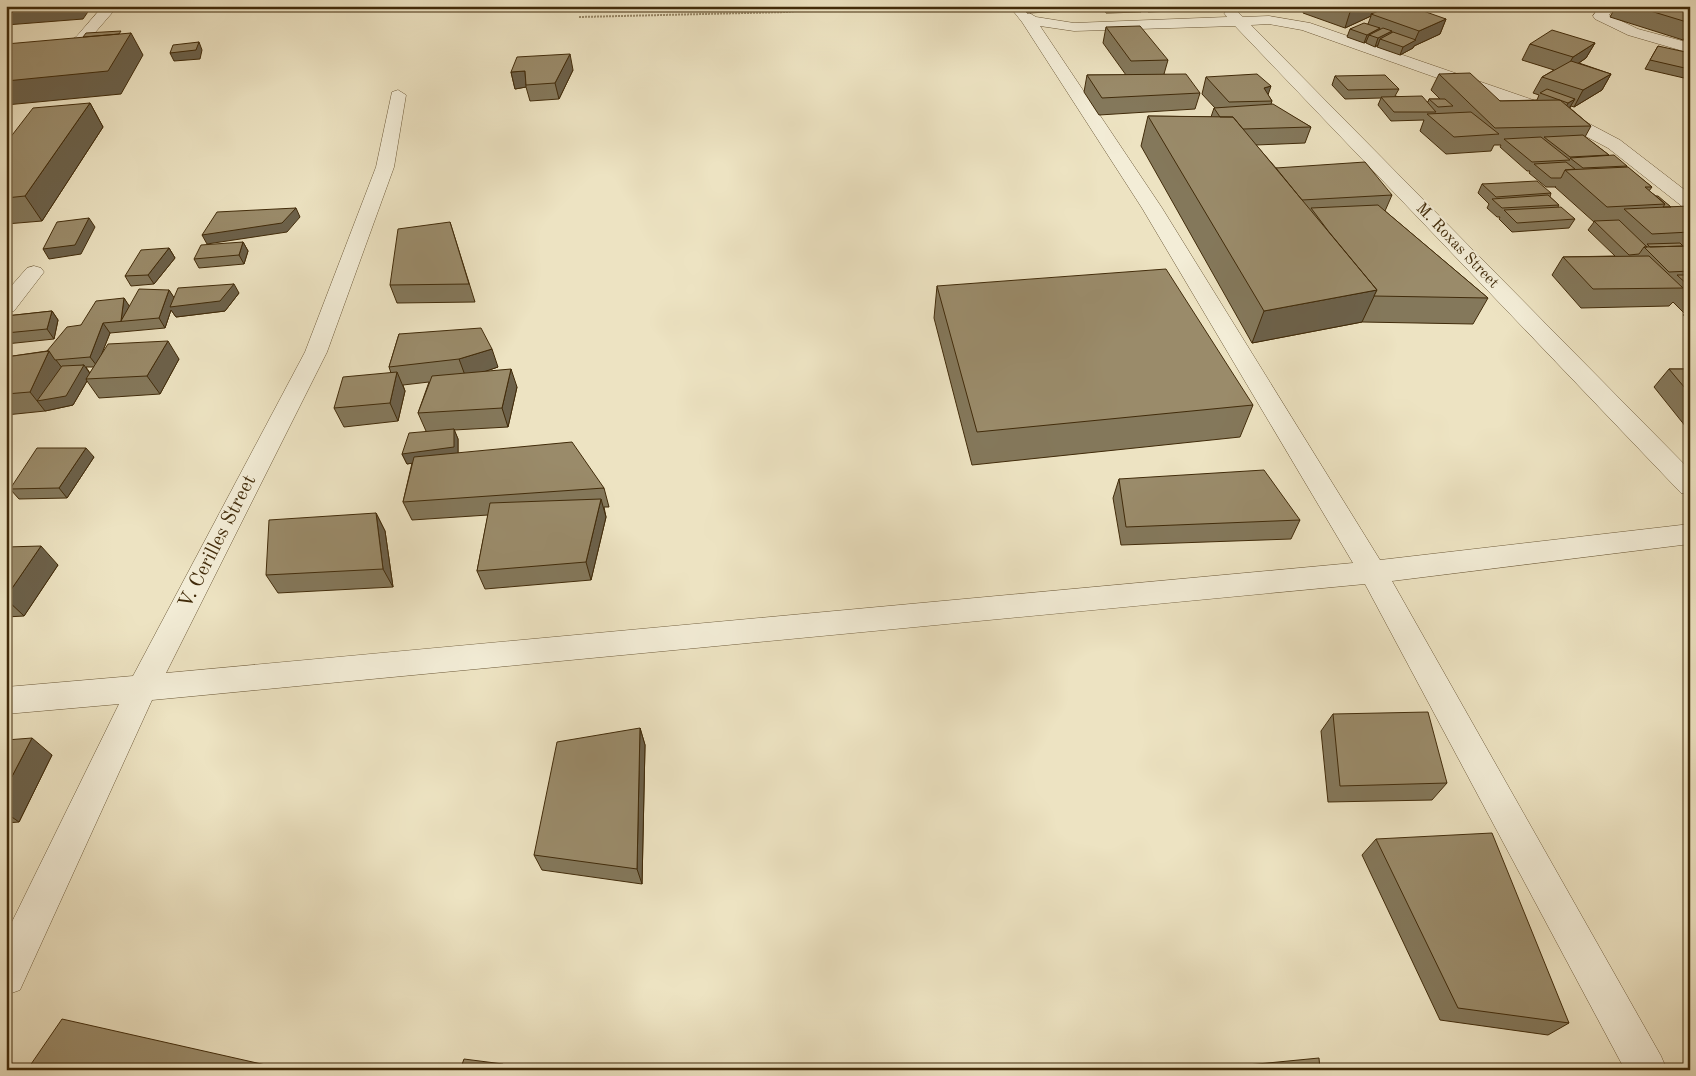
<svg xmlns="http://www.w3.org/2000/svg" width="1696" height="1076" font-family="'Old Standard TT',serif">
<style>
.lines{fill:none;stroke-linecap:round;stroke-linejoin:round}
.minor-casing{stroke:#6c5938;stroke-width:1}
.path{stroke:#412b0a;stroke-width:2;stroke-dasharray:0.5 1;stroke-linecap:butt}
.minor{fill:#f3edd7;fill-rule:evenodd}
.wall{fill:#84785b;stroke:#412b0a;fill-rule:evenodd}
.shaded-wall{fill:#6c614a;stroke:#412b0a}
.building{fill:#9a8b6a;stroke:#412b0a}
.labels{text-anchor:middle;dominant-baseline:central;stroke-width:4;stroke-linejoin:round;paint-order:stroke}
.far-street-label{font-size:16px;fill:#412b0a;stroke:#f3edd7}
.street-label{font-size:20px;fill:#412b0a;stroke:#f3edd7}
</style>
<rect width="100%" height="100%" fill="#ede3c2"/>
<filter id="stains"><feTurbulence type="fractalNoise" baseFrequency=".004" numOctaves="4"/><feColorMatrix values="0 0 0 0 .2 0 0 0 0 .09 0 0 0 0 .02 0 0 0 .5 -.17"/></filter>
<radialGradient id="worn" r=".72"><stop offset=".6" stop-color="#630" stop-opacity="0"/><stop offset="1" stop-color="#630" stop-opacity=".3"/></radialGradient>
<g class="lines">
<g class="minor-casing">
<path id="minor" d="M103 6H118L86 43 73 51 6 61V51L64 44 76 37Z
M1600 6H1615L1609 15 1638 29 1690 43V53L1628 35 1595 19 1593 16Z
M1021 8 1036 17 1074 23 1227 17 1224 13 1231 9 1236 10 1243 17 1269 16 1310 23 1565 111 1620 140 1690 194V209L1683 207 1608 148 1553 119 1302 30 1269 24 1251 25 1690 470V495L1681 493 1235 26 1074 31 1040 26 1162 208 1380 560 1690 524V544L1392 581 1661 1056 1667 1070H1625L1365 584 152 700 20 990 6 995V934L119 704 6 714V687L133 676 305 352 376 167 392 92 398 90 406 95 394 167 327 352 166 673 1353 563 1142 208 1022 22 1014 12Z
M34 266 41 268 44 272 14 311 6 312V292L27 268Z"/>
</g>
<path class="path" d="M579 17 787 12 837 6"/>
<use href="#minor" class="minor"/>
</g>
<path class="wall" d="M1023 6H1071V11L1027 13Z
M1102 6H1142L1141 12 1106 13Z
M1143 6H1197L1196 10 1148 12Z
M1305 6H1378L1375 13 1446 19 1440 34 1414 46 1413 48 1400 55 1377 47 1378 45 1375 47 1366 43V42L1364 43 1347 37 1350 29 1368 24 1371 16 1345 28 1303 13Z
M1616 6H1690V42L1684 40 1685 39 1683 40 1610 17Z
M1106 27 1168 60 1164 74 1200 93 1195 109 1099 115 1084 92 1087 75H1126L1103 43Z
M1595 43 1586 58 1579 63 1611 74 1602 90 1574 107 1571 106 1570 108 1591 126 1585 137 1609 155 1608 156 1627 166V167L1652 187 1649 191 1656 196 1671 207 1690 208V322L1683 315 1685 313H1684L1673 302 1669 306 1581 308 1552 275 1563 257 1615 256 1588 230 1594 222 1555 187H1556H1546L1529 173 1530 171H1527L1500 147 1501 145H1494L1491 151 1446 154 1420 131 1424 120 1391 121 1378 105 1381 98 1345 99 1332 85 1335 76 1399 89 1395 96 1428 102 1429 99H1440L1431 90 1439 74 1500 101 1537 100 1539 95 1533 93 1542 77 1554 70 1522 60 1530 44Z
M1658 46 1690 68 1684 78 1645 69Z
M573 70 559 99 530 101 526 87 515 89 511 72Z
M1690 76V82L1686 81Z
M1206 77 1268 95 1272 101 1271 104 1311 127 1305 143 1256 145 1276 168 1392 195 1385 211 1488 298 1473 324 1362 322 1252 343 1141 146 1148 116 1211 117 1214 108H1215L1202 94Z
M90 103 103 127 42 221 6 224V143Z
M1482 184 1551 193 1550 197 1559 205 1558 207 1575 219 1569 228 1512 232 1499 219 1500 217H1497L1487 208 1489 204 1478 193Z
M450 222 475 302 397 303 390 285Z
M243 242 248 251 244 264 199 268 194 259Z
M169 248 175 258 154 284 131 286 125 276Z
M937 286 1253 405 1240 437 972 465 934 318Z
M169 290 174 298 239 293 225 311 176 317 171 310 165 328 110 333 101 355 179 359 160 394 99 398 87 381 73 405 45 411 6 415V357L47 351 81 325 124 298 129 307ZM86 367H94L90 373Z
M52 311 58 320 54 339 6 344V316Z
M399 334 498 367 486 371 517 387 508 427 454 430 458 439V453L604 488 609 507H604L606 517 591 580 485 589 477 571 488 515 412 520 403 502 412 463 407 464 402 454 426 431 418 413 429 382 403 385 405 391 398 421 344 427 334 408 391 373 389 367Z
M1669 369H1690V432L1654 387Z
M94 457 67 498 19 499 10 489Z
M1119 479 1300 520 1291 539 1121 545 1113 498Z
M376 513 385 531 393 587 278 593 266 575Z
M6 547 58 565 24 616 6 617Z
M1333 714 1447 783 1432 800 1328 802 1321 731Z
M640 728 645 745 642 884 542 870 534 855Z
M6 740 52 755 19 822 6 823Z
M1376 839 1569 1023 1548 1035 1440 1020 1362 855Z"/>
<path class="shaded-wall" d="M38 6H92L83 19 6 25V9Z
M464 6H486L464 8Z
M1364 6H1378L1375 14H1371V16L1345 28 1350 12Z
M1446 19 1440 34 1414 46 1413 48 1400 55 1403 47 1415 40 1419 31Z
M1380 28 1377 36 1369 35 1366 42 1364 43 1367 35Z
M1690 29V32L1685 39 1683 40Z
M1392 31 1389 39H1380L1378 45 1375 47 1378 38Z
M131 33 143 55 121 94 6 105V81Z
M199 42 202 50 200 59 174 61 170 53Z
M1595 43 1586 58 1564 73 1573 57Z
M570 54 573 70 559 99 555 83Z
M525 71 526 87 515 89 511 72Z
M1611 74 1602 90 1574 107 1583 90Z
M1271 86 1266 101 1264 88Z
M1575 99 1570 107 1564 111 1568 103Z
M90 103 103 127 42 221 25 196Z
M296 208 300 217 287 232 207 244 202 235Z
M89 218 95 227 81 254 49 259 43 249Z
M243 242 248 251 244 264 239 255Z
M169 248 175 258 154 284 148 275Z
M234 284 239 293 225 311 176 317 171 310 165 328 159 318 169 290 175 299Z
M1377 290 1362 322 1252 343 1264 311Z
M124 298 130 307 121 321Z
M52 311 58 320 54 339 47 329Z
M103 323 110 333 97 366 90 357Z
M168 341 179 359 160 394 147 376Z
M492 349 498 367 466 378 459 359Z
M49 351 63 369 84 365 91 375 86 379 87 381 73 405 45 411 30 392Z
M511 369 517 387 508 427 502 408Z
M397 372 405 391 398 421 390 403Z
M454 429 458 439V456L407 464 402 454Z
M86 448 94 457 67 498 59 488Z
M601 499 606 517 591 580 586 562Z
M376 513 385 531 393 587 383 569Z
M41 546 58 565 24 616 6 599V597Z
M640 728 645 745 642 884 637 869Z
M32 738 52 755 19 822 6 813V788Z
M503 1064 509 1069V1070H501Z"/>
<path class="building" d="M6 6H38L6 9Z
M1332 6H1364L1350 12Z
M1391 6H1409L1446 19 1419 31 1371 14Z
M1634 6H1690V23Z
M1364 23 1380 28 1367 35 1350 29Z
M1140 26 1168 60 1131 61 1106 27Z
M1383 28 1392 31 1378 38 1369 35Z
M1552 30 1595 43 1573 57 1530 44Z
M121 31 119 34 83 37 86 33Z
M1393 32 1416 40 1403 47 1380 39Z
M131 33 108 71 6 81V44Z
M199 42 196 50 170 53 173 45Z
M1658 46 1690 53 1689 69 1650 60Z
M570 54 555 83 526 85 525 71 511 72 517 57Z
M1571 61 1611 74 1583 90 1542 77Z
M1470 73 1500 101 1560 100 1591 126 1495 128 1439 74Z
M1186 74 1200 93 1102 98 1087 75Z
M1257 74 1271 86 1264 88 1272 101 1229 102 1206 77Z
M1385 75 1399 89 1348 90 1335 76Z
M1547 89 1575 99 1568 103 1540 93Z
M1422 96 1436 112H1394L1381 97Z
M1429 99H1445L1453 106 1438 107Z
M90 103 25 196 6 198V143L33 108Z
M1273 104 1311 127 1243 129 1233 117H1220L1214 108Z
M1471 112 1499 134 1454 137 1427 114Z
M1148 116 1233 117 1377 290 1264 311Z
M1583 135 1609 155 1570 157 1544 137Z
M1541 137 1570 160 1532 162 1504 139Z
M1614 155 1627 166 1583 168 1570 158Z
M1365 162 1392 195 1302 200 1276 168Z
M1566 162 1575 169 1565 170 1561 178H1551L1534 164Z
M1628 167 1652 187H1645L1665 204 1607 207 1565 170Z
M1537 181 1551 193 1496 197 1482 184Z
M1548 195 1559 205 1502 208 1492 199Z
M1656 196H1658L1671 207H1663L1665 204Z
M1378 205 1488 298 1374 296 1377 290 1329 232 1311 208Z
M1688 206 1690 208V232L1652 234 1624 209Z
M1561 207 1575 219 1517 223 1504 210Z
M296 208 282 223 202 235 217 212Z
M89 218 75 245 43 249 57 222Z
M1619 220 1647 247H1644L1639 254 1629 255 1594 221Z
M450 222 469 284 390 285 398 229Z
M243 242 239 255 194 259 201 245Z
M1680 243 1683 246 1650 247 1647 244Z
M1690 246V271L1669 272 1644 247Z
M169 248 148 275 125 276 141 250Z
M1649 256 1683 288 1593 289 1563 257Z
M1166 269 1253 405 977 432 937 286Z
M1677 275H1690V287Z
M234 284 220 301 170 307 178 288Z
M139 289 169 290 159 318 103 323 90 357 55 360 49 351H47L67 327 81 325 96 301 124 298 121 321Z
M52 311 47 329 6 333V316Z
M481 328 492 349 459 359 389 367 399 334Z
M168 341 147 376 86 379 108 344Z
M49 351 30 392 6 394V357Z
M84 365 66 396 37 401 62 366Z
M511 369 502 408 418 413 432 376Z
M1669 369H1690V394Z
M397 372 390 403 334 408 343 377Z
M454 429V447L402 454 409 433Z
M572 442 604 488 403 502 414 457Z
M37 448H86L59 488 10 489Z
M1264 470 1300 520 1126 527 1119 479Z
M601 499 586 562 477 571 490 503Z
M376 513 383 569 266 575 269 520Z
M41 546 6 597V547Z
M1428 712 1447 783 1340 786 1333 714Z
M640 728 637 869 534 855 557 742Z
M32 738 6 788V740Z
M1492 833 1569 1023 1458 1008 1376 839Z
M62 1019 288 1070H27Z
M1319 1058 1320 1070H1196Z
M464 1059 503 1064 501 1070H460Z"/>
<g class="labels">
<g class="far-street-label">
<text transform="translate(1457 246) rotate(46)">M. Roxas Street</text>
</g>
<g class="street-label">
<text transform="translate(218 542) rotate(-63)">V. Cerilles Street</text>
</g>
</g>
<rect width="1696" height="1076" fill="none" stroke="#ede3c2" stroke-width="25"/>
<rect x="8" y="8" width="1681" height="1061" fill="none" stroke="#412b0a" stroke-width="2.5"/>
<rect x="12" y="12" width="1671" height="1051" fill="none" stroke="#412b0a"/>
<rect width="100%" height="100%" filter="url(#stains)"/>
<rect width="100%" height="100%" fill="url(#worn)"/>
</svg>
